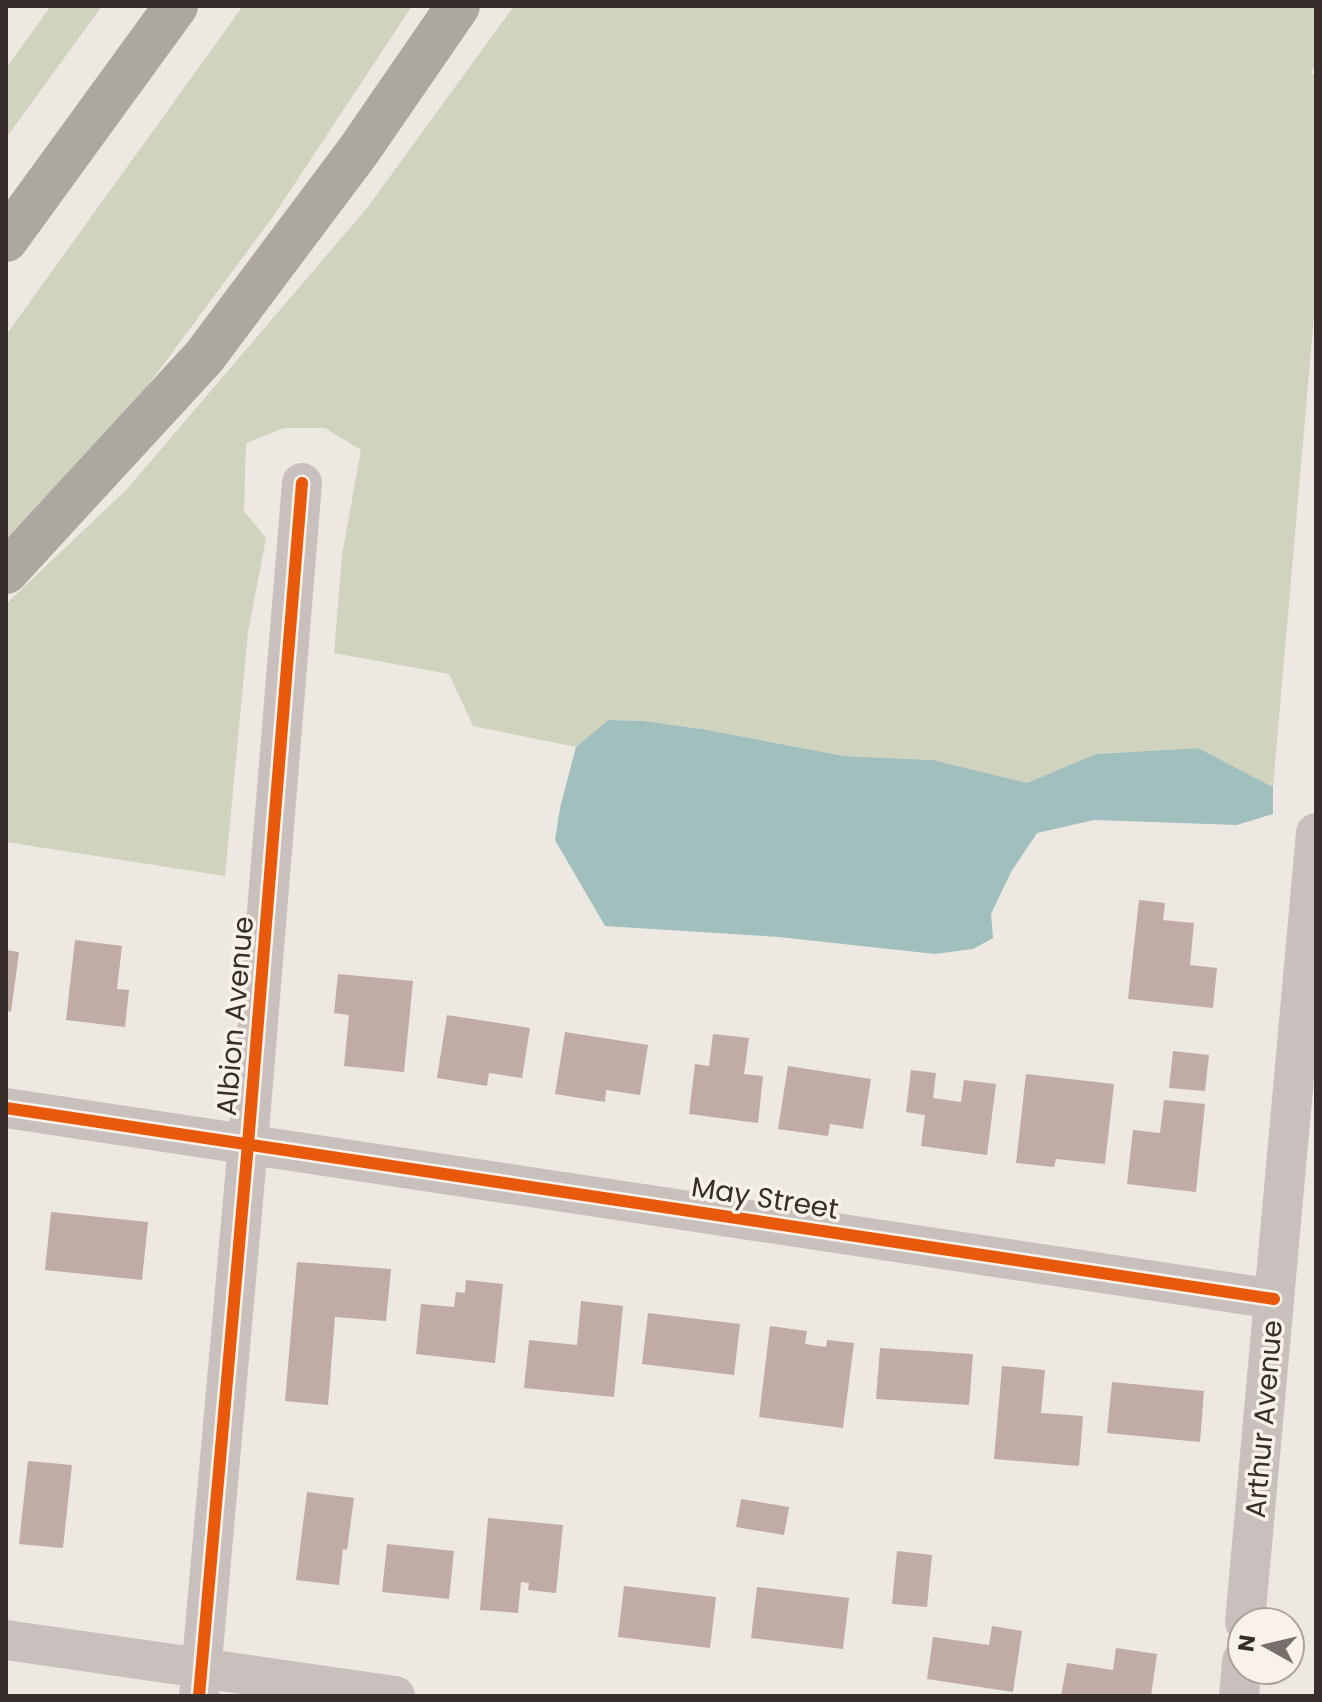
<svg xmlns="http://www.w3.org/2000/svg" width="1322" height="1702" font-family="Poppins,sans-serif">
<style>
.green{fill:#d0d3be}
.water{fill:#a0bfbd}
.building{fill:#c0aca5}
.lines{fill:none;stroke-linecap:round;stroke-linejoin:round}
.minor{stroke:#c7c0bc;stroke-width:40}
.motorway{stroke:#ada7a2;stroke-width:44}
.cycleway-casing{stroke:#f9f2eb;stroke-width:17}
.cycleway{stroke:#e8590c;stroke-width:12}
.labels{text-anchor:middle;dominant-baseline:central;stroke-width:7;stroke-linejoin:round;paint-order:stroke}
.street-label{font-size:28px;fill:#382d2a;stroke:#f9f2eb}
</style>
<rect width="100%" height="100%" fill="#eee8e3"/>
<path class="green" d="M51 6H102L6 138V68Z
M243 6H412L272 218 134 404 6 539V335Z
M514 6H1316V63L1311 73 1316 76V293L1273 787 1198 748 1096 754 1027 783 933 760 844 756 702 729 643 721 608 720 576 747 473 726 449 674 334 653 342 555 361 450 325 428H284L246 443 244 511 266 538 248 632 225 876 6 842V604L127 489 367 208Z"/>
<path class="water" d="M608 720 643 721 702 729 844 756 933 760 1027 783 1096 754 1198 748 1273 787V814L1237 825 1094 820 1037 833 1011 872 991 914 993 938 973 949 935 954 779 937 605 926 555 840 560 808 576 747Z"/>
<path class="building" d="M1139 900 1165 903 1163 920 1194 923 1190 965 1217 968 1213 1008 1128 999Z
M75 940 122 946 117 989 129 990 125 1027 66 1020Z
M6 950 19 952 11 1012 6 1011Z
M338 974 413 981 404 1072 344 1066 349 1015 334 1013Z
M447 1015 530 1028 522 1078 489 1073 487 1086 437 1078Z
M565 1032 648 1045 640 1095 606 1090 605 1102 555 1094Z
M713 1034 749 1038 744 1074 763 1076 758 1123 689 1114 695 1064 709 1066Z
M1173 1051 1209 1055 1205 1091 1169 1088Z
M788 1066 871 1079 863 1129 830 1124 828 1136 778 1129Z
M911 1070 936 1073 933 1098 961 1102 964 1080 996 1084 987 1155 921 1146 925 1115 906 1112Z
M1026 1074 1114 1084 1105 1164 1056 1159 1054 1167 1016 1163Z
M1164 1100 1205 1104 1196 1192 1127 1184 1133 1130 1160 1133Z
M51 1212 148 1222 142 1280 45 1270Z
M297 1262 391 1269 386 1321 335 1317 328 1405 285 1401Z
M466 1280 503 1284 495 1363 416 1354 421 1304 454 1307 456 1292 465 1293Z
M581 1301 623 1306 614 1397 524 1388 529 1340 577 1345Z
M648 1313 740 1324 734 1375 642 1364Z
M770 1326 807 1331 805 1344 826 1347 827 1340 854 1343 843 1428 759 1417Z
M880 1348 973 1354 969 1405 876 1399Z
M1002 1366 1045 1370 1041 1413 1083 1416 1079 1466 994 1459Z
M1112 1382 1204 1391 1200 1442 1107 1433Z
M28 1461 72 1465 63 1548 19 1544Z
M307 1492 354 1498 347 1550 343 1549 339 1585 296 1580Z
M741 1499 789 1507 784 1535 736 1527Z
M488 1518 563 1525 556 1593 528 1590 529 1583 521 1582 518 1613 480 1610Z
M387 1544 454 1551 449 1599 382 1592Z
M897 1551 932 1555 927 1607 892 1604Z
M624 1586 716 1597 710 1648 618 1637Z
M757 1587 849 1598 843 1649 751 1638Z
M992 1626 1022 1631 1013 1692 927 1679 933 1637 989 1645Z
M1116 1648 1157 1654 1151 1696H1061L1067 1663 1113 1670Z"/>
<g class="lines">
<path class="minor" d="M6 1108 1274 1299
M1245 1622 1316 833
M6 1640 395 1696
M199 1696 248 1144 302 483
M1239 1696 1242 1661"/>
<path class="motorway" d="M6 240 176 6
M6 572 204 357 359 150 458 6"/>
<g class="cycleway-casing">
<path id="cycleway" d="M6 1108 1274 1299
M199 1696 248 1144 302 483"/>
</g>
<use href="#cycleway" class="cycleway"/>
</g>
<g class="labels">
<g class="street-label">
<text transform="translate(235 1016) rotate(-85)">Albion Avenue</text>
<text transform="translate(765 1198) rotate(9)">May Street</text>
<text transform="translate(1264 1419) rotate(-85)">Arthur Avenue</text>
</g>
</g>
<rect width="1322" height="1702" fill="none" stroke="#382d2a" stroke-width="16"/>
<g transform="translate(1266 1646) rotate(278)"><circle r="38" fill="#f9f2eb" stroke="#aca39e" stroke-width="2"/>
<path d="M0-6L14 30L0 20L-14 30Z" fill="#786e6b"/>
<text y="-12" font-size="22" font-weight="bold" text-anchor="middle" fill="#382d2a">N</text>
</g>
</svg>
